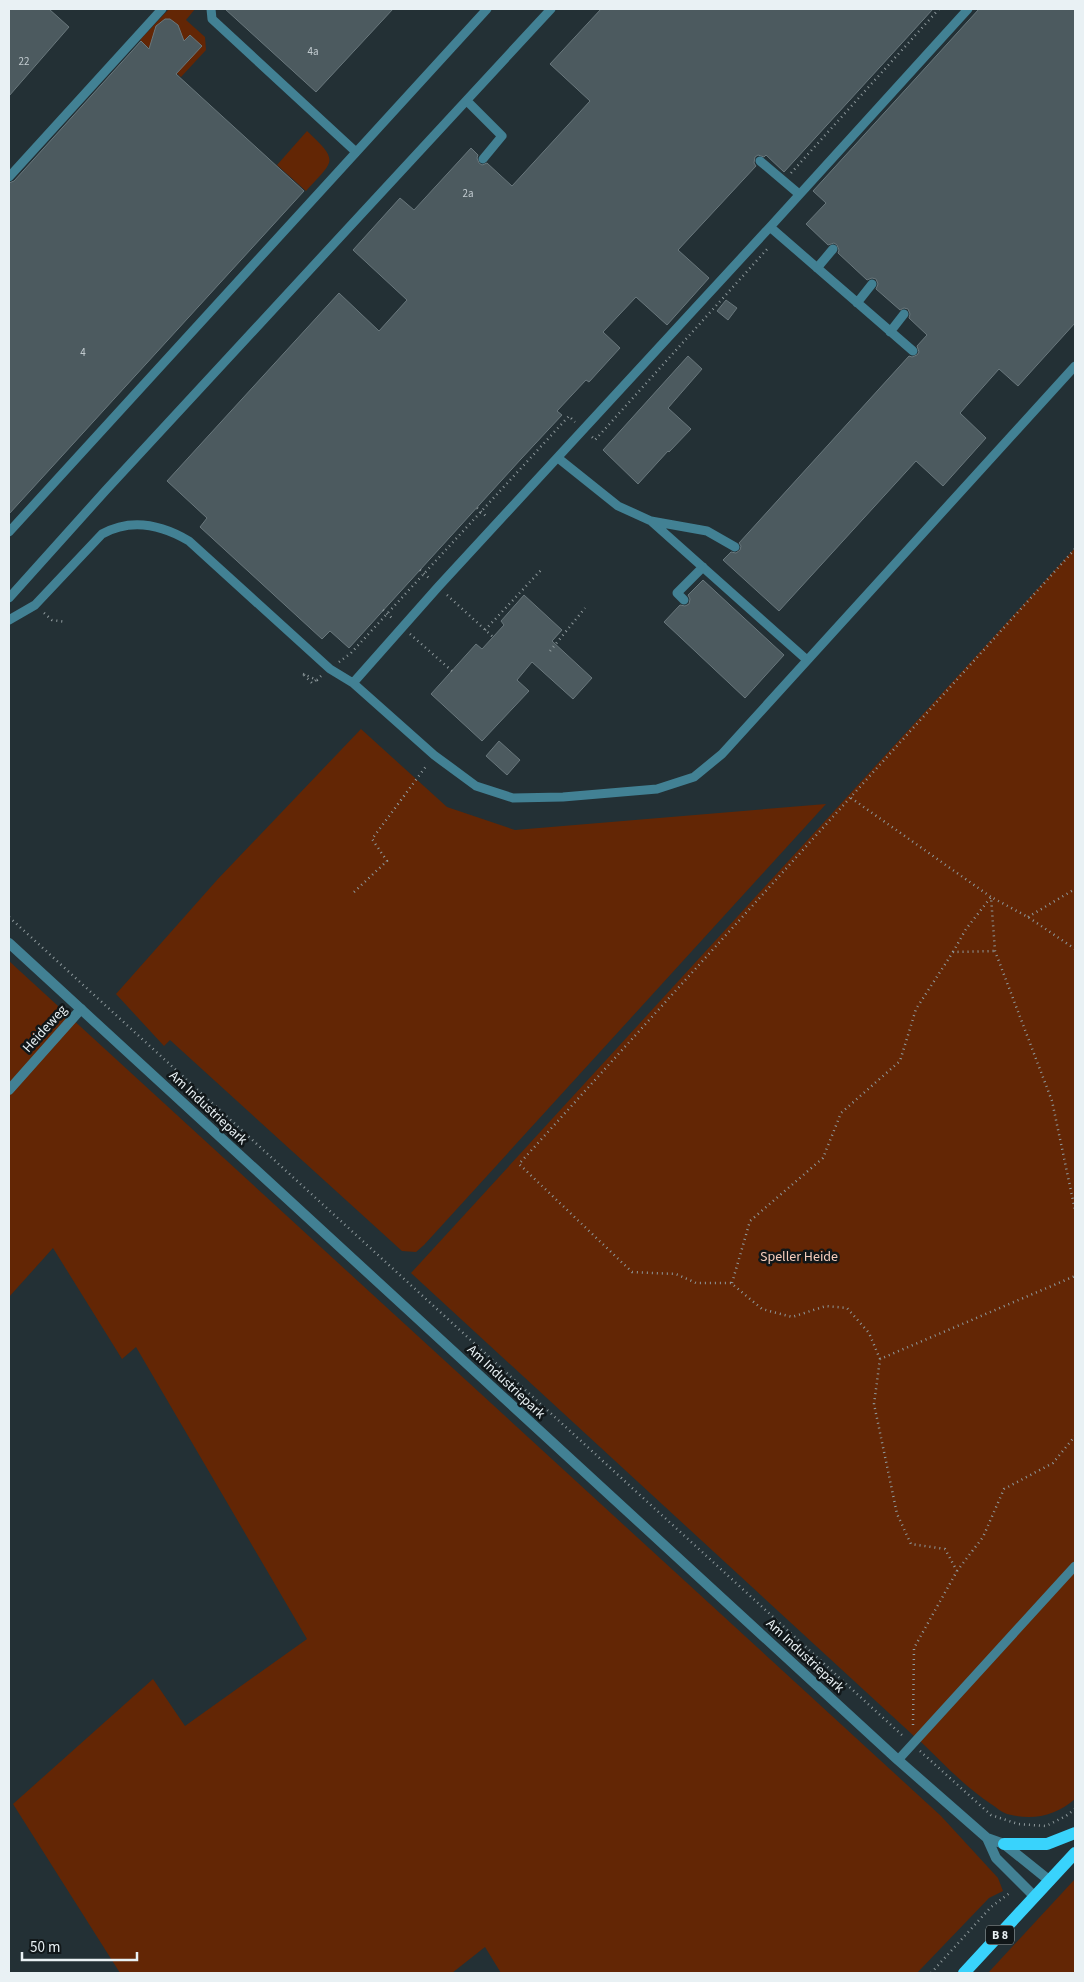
<svg xmlns="http://www.w3.org/2000/svg" width="1084" height="1982" font-family="'Source Sans 3',sans-serif">
<style>
.green{fill:#632605}
.building{fill:#4c5a5f;stroke:#69777c}
.lines{fill:none;stroke-linecap:round;stroke-linejoin:round}
.path{stroke:#8f9a9d;stroke-width:2.5;stroke-dasharray:1 4;stroke-linecap:butt}
.service{stroke:#428194;stroke-width:9}
.minor{stroke:#428194;stroke-width:10}
.tertiary{stroke:#428194;stroke-width:10}
.primary{stroke:#39d3fc;stroke-width:12}
.labels{text-anchor:middle;dominant-baseline:central;stroke-width:5;stroke-linejoin:round;paint-order:stroke}
.number-label{font-size:11px;fill:#c2cbcf}
.shield{fill:#111719;stroke:#a8b0b2;stroke-width:1}
.shield-label{font-size:12px;font-weight:bold;fill:#e9f1f4}
.street-label{font-size:14px;fill:#e9f1f4;stroke:#111719}
.park-label{font-size:14px;fill:#f6cebd;stroke:#111719}
</style>
<rect width="100%" height="100%" fill="#233035"/>
<path class="green" d="M169 9H195L186 20 205 37 206 50 181 77 140 40Z
M307 131C340 162 334 160 306 191L277 165Z
M1075 548V1561L915 1737 411 1273Z
M361 729 447 807 515 830 826 804 424 1245 416 1252 402 1251 170 1040 164 1046 116 994 217 880Z
M9 961 941 1816 998 1878 1003 1891 989 1898 917 1973H501L485 1947 452 1973H120L13 1804 153 1679 185 1726 307 1639 136 1347 122 1359 53 1248 9 1297Z
M1075 1569V1799C1055 1816 1033 1821 1007 1814 1001 1812 996 1807 991 1804 964 1786 942 1762 919 1740Z
M1075 1879V1973H988Z"/>
<path class="building" d="M9 9H49L69 27 9 96Z
M225 9H393L316 92Z
M601 9H933L784 172 766 155 764 157 758 155 755 157 754 163 756 166 678 250 709 278 667 325 636 297 603 332 620 348 589 382 586 380 557 411 562 415 521 459 349 648 330 631 322 639 200 527 207 518 167 481 339 293 379 331 407 300 353 250 400 198 414 210 471 148 478 155 477 158 479 163 482 165 487 163 512 186 590 101 550 64Z
M979 9H1075V323L1018 386 999 369 960 413 986 438 943 486 916 461 779 611 723 560 731 552 736 553 740 550 741 546 739 543 909 356 912 357 917 355 919 352 917 346 927 335 909 318 910 314 908 309 904 308 900 310 876 289 878 284 876 279 872 278 867 280 838 253 839 250 837 245 834 243 828 245 806 224 826 203 813 191Z
M165 19H170L178 25 184 41 190 35 202 46 176 74 304 191 9 514V183L14 181 141 41 149 49 156 26Z
M726 300 737 308 728 320 717 311Z
M688 356 702 369 668 408 691 429 669 452 668 451 638 484 603 450Z
M703 580 784 655 745 698 664 622 680 605 685 606 689 604 690 599 688 595Z
M524 595 562 630 552 641 592 678 573 699 532 662 517 680 529 691 482 741 431 694 476 644 482 649 504 625 501 621Z
M499 741 520 760 507 775 486 756Z"/>
<g class="lines">
<path class="path" d="M791 173 939 9
M592 437 595 440 769 247
M477 508 487 517
M420 570 430 579
M447 595 493 637
M383 610 393 619
M44 613 52 620 66 622
M485 630 542 569
M410 634 452 671
M550 651 585 608
M339 662 351 653 569 416 575 422
M303 674 317 680 321 676
M304 675 312 683 316 680
M851 798 991 897 995 951 1052 1101 1075 1210
M354 892 387 861 372 839 427 765
M9 917 903 1736
M1028 917 1075 889
M953 952 966 929 991 897 1028 917 1075 949
M732 1283 750 1221 823 1158 841 1113 900 1061 916 1009 953 952 995 951
M880 1359 869 1333 847 1308 826 1306 792 1317 762 1309 731 1283H696L676 1274 632 1272 519 1164 1075 549
M957 1571 983 1537 1004 1489 1053 1463 1075 1436
M913 1725 914 1648 957 1571 945 1549 911 1544 897 1514 874 1404 880 1359 1075 1276
M920 1751 991 1815 1018 1824 1046 1826 1066 1816 1075 1809
M931 1973 991 1907 1011 1892"/>
<path class="service" d="M211 9 212 19 356 152
M467 101 502 136 483 159
M760 161 799 194
M9 177 162 9
M770 227 913 351
M817 268 833 249
M857 303 872 284
M890 332 904 314
M558 458 618 506 651 521 807 660
M651 521 707 531 735 547
M9 532 487 9
M9 598 106 490 551 9
M684 600 677 593 703 567
M9 620 35 605 102 534C131 518 162 525 189 541L330 669 353 683 438 587 770 227 968 9
M353 683 434 755 476 786 513 798 563 797 657 789 694 777 722 754 1075 366
M898 1760 1075 1566"/>
<path class="minor" d="M9 1090 81 1009"/>
<path class="tertiary" d="M9 943 898 1760 987 1838 1004 1844 1050 1881
M987 1838 996 1858 1035 1897"/>
<path class="primary" d="M1004 1844H1047L1075 1833
M964 1973 1075 1853"/>
</g>
<g class="labels">
<g class="number-label">
<text x="313" y="51">4a</text>
<text x="24" y="61">22</text>
<text x="468" y="193">2a</text>
<text x="83" y="352">4</text>
</g>
<rect class="shield" x="986" y="1925.5" width="28" height="19" rx="4"/>
<g class="shield-label">
<text x="1000" y="1935">B 8</text>
</g>
<g class="street-label">
<text transform="translate(45 1029) rotate(-48)">Heideweg</text>
<text transform="translate(208 1108) rotate(43)">Am Industriepark</text>
<text transform="translate(506 1382) rotate(43)">Am Industriepark</text>
<text transform="translate(805 1656) rotate(43)">Am Industriepark</text>
</g>
<g class="park-label">
<text x="799" y="1257">Speller Heide</text>
</g>
</g>
<rect width="1084" height="1982" fill="none" stroke="#e9f1f4" stroke-width="20"/>
<path d="M22 1952v8h115v-8" fill="none" stroke="#e9f1f4" stroke-width="2.5"/>
<text x="30" y="1952" font-size="15" fill="#e9f1f4" stroke="#111719" stroke-width="4" paint-order="stroke">50 m</text>
</svg>
